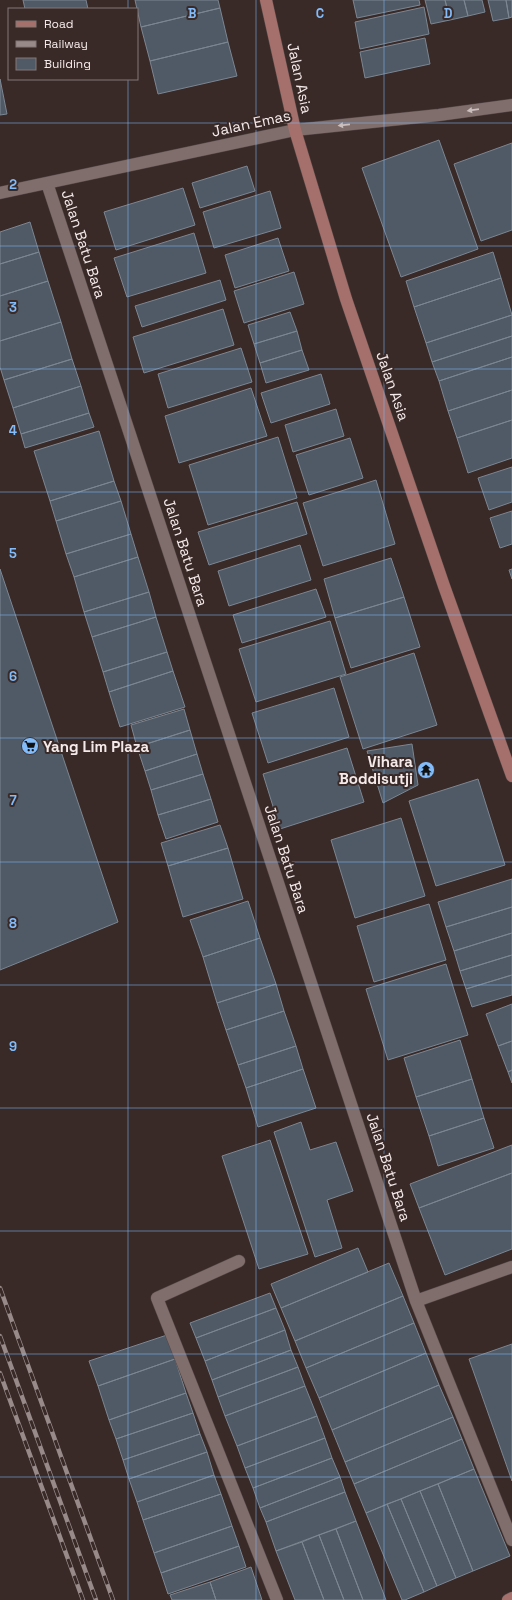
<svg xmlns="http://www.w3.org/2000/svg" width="512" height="1600" font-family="'Space Grotesk',sans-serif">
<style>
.building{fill:#505a66;stroke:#7b8692}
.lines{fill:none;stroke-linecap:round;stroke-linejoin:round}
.street-casing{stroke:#534645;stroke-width:13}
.secondary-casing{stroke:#534645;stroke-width:13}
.street{stroke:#806e6c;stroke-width:12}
.secondary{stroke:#a5706b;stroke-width:12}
.rail-casing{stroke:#978a89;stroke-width:4.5}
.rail{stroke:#392a28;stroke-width:3;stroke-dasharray:9;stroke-linecap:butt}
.oneway{fill:#cbbfbd}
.grid{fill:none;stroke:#82bcfa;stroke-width:1;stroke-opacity:0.55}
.labels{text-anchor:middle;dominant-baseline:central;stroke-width:4;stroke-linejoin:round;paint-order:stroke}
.street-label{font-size:15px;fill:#f4eae9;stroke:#392a28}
.poi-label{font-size:15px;font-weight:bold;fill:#f4eae9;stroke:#392a28;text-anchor:start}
.grid-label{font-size:13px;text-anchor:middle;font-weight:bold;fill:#82bcfa;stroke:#392a28;stroke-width:4;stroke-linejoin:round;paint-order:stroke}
</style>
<rect width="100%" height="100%" fill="#392a28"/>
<path class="building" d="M23 0H86L88 9H25Z
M135 0H218L220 8 141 27Z
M353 0H419L420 5 357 18Z
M425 0H445L450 20 431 24Z
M445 0H464L468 16 450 20Z
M464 0H482L485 12 468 16Z
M488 0H506L509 18 493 21Z
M506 0H512V17L509 18Z
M424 7 429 34 360 49 355 22Z
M220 8 228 42 150 61 141 27Z
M425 38 430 64 365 78 360 52Z
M228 42 237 76 158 94 150 61Z
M0 79 7 114 0 115Z
M439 140 478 249 401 277 362 168Z
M512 143V230L481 241 454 164Z
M247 166 255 191 200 208 192 183Z
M183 188 195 225 116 250 104 212Z
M270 191 281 228 214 248 203 212Z
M30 222 39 252 0 264V232Z
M194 233 206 273 127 297 114 258Z
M278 238 289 271 235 288 225 255Z
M39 252 48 281 0 296V264Z
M493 252 501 278 414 307 406 281Z
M294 272 304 304 244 323 234 291Z
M501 278 512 315 426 343 414 307Z
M220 280 226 300 142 327 135 306Z
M48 281 61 322 0 341V296Z
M223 309 234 345 144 373 133 337Z
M290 312 297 331 254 344 248 325Z
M512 315V336L432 362 426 343Z
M61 322 72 359 4 380 0 367V341Z
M297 331 302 350 260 363 254 344Z
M512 336V357L439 381 432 362Z
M241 348 252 382 168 408 158 374Z
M302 350 309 370 266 383 260 363Z
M512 357V390L448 411 439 381Z
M72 359 81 386 13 408 4 380Z
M321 374 330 404 271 423 261 393Z
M81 386 89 413 21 434 13 408Z
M251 388 267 436 179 463 165 416Z
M512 390V420L457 438 448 411Z
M336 409 344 436 293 452 285 425Z
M89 413 94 427 25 448 21 434Z
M512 420V458L468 473 457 438Z
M99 431 114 481 50 501 34 451Z
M278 437 297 498 208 525 189 465Z
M350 438 363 478 309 495 296 455Z
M512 467V502L489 510 478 478Z
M376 480 395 544 323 566 303 503Z
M114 481 121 501 56 521 50 501Z
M121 501 131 534 66 554 56 521Z
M297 502 307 534 209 565 198 532Z
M512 511V544L500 548 490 518Z
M131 534 138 557 74 577 66 554Z
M300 545 311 580 229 606 218 571Z
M138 557 149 592 84 612 74 577Z
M391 558 404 597 335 618 324 579Z
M0 569 118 922 0 970Z
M512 569V579L509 570Z
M316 589 326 617 242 643 233 615Z
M149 592 156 617 92 637 84 612Z
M404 597 420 647 351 668 335 618Z
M156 617 167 652 103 672 92 637Z
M330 621 346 674 256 702 239 649Z
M167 652 173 671 109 692 103 672Z
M414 653 437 725 363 749 340 677Z
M173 671 185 707 120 727 109 692Z
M334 688 349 737 268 763 252 713Z
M184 709 190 730 137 747 131 725Z
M190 730 197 754 145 771 137 747Z
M412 744 418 785 383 803 367 751Z
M347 748 364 802 280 829 263 774Z
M197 754 203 774 151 790 145 771Z
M203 774 211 799 158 815 151 790Z
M478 779 505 865 436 886 409 801Z
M211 799 218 822 166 839 158 815Z
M401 818 425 896 355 918 331 840Z
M220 825 228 848 168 866 161 843Z
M228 848 243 899 183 917 168 866Z
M512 879V907L446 927 438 902Z
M248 901 260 938 203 957 190 920Z
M429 904 446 960 374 982 357 926Z
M512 907V933L454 951 446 927Z
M512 933V955L460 971 454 951Z
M260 938 276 984 217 1003 203 957Z
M512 955V975L466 989 460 971Z
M446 964 468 1035 388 1060 366 989Z
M512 975V995L472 1007 466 989Z
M276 984 284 1011 226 1030 217 1003Z
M512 1004V1041L498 1046 486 1014Z
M284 1011 296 1046 238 1065 226 1030Z
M460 1040 472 1079 416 1097 404 1058Z
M512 1041V1070L508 1072 498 1046Z
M296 1046 303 1069 246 1088 238 1065Z
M303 1069 316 1108 258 1127 246 1088Z
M512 1070V1083L508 1072Z
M472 1079 484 1118 429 1136 416 1097Z
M484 1118 494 1148 438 1166 429 1136Z
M301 1122 310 1150 336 1142 353 1191 327 1200 342 1248 315 1257 274 1132Z
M270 1140 308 1254 259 1269 222 1156Z
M512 1145V1173L419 1208 410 1184Z
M512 1173V1249L445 1275 419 1208Z
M358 1248 368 1272 281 1308 271 1284Z
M389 1263 403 1296 295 1341 281 1308Z
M270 1293 276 1308 196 1338 190 1323Z
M403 1296 414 1323 306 1368 295 1341Z
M276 1308 285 1330 205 1361 196 1338Z
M414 1323 426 1353 319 1398 306 1368Z
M285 1330 291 1350 212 1380 205 1361Z
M167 1335 175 1359 98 1386 89 1361Z
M512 1344V1481L469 1359Z
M291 1350 298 1367 218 1397 212 1380Z
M426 1353 439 1385 332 1430 319 1398Z
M175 1359 186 1393 109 1420 98 1386Z
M298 1367 305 1386 225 1416 218 1397Z
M439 1385 453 1417 345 1462 332 1430Z
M305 1386 317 1416 237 1446 225 1416Z
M186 1393 193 1413 116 1439 109 1420Z
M193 1413 200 1434 123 1460 116 1439Z
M317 1416 325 1438 245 1468 237 1446Z
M453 1417 462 1439 354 1484 345 1462Z
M200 1434 207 1452 129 1479 123 1460Z
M325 1438 332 1458 253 1488 245 1468Z
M462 1439 474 1469 366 1513 354 1484Z
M207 1452 214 1475 137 1502 129 1479Z
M332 1458 340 1477 260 1508 253 1488Z
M474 1469 510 1556 473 1571 438 1484Z
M214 1475 221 1494 143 1520 137 1502Z
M340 1477 345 1492 266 1522 260 1508Z
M438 1484 473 1571 456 1578 420 1491Z
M420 1491 456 1578 437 1586 401 1499Z
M345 1492 356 1521 276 1551 266 1522Z
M221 1494 232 1526 154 1553 143 1520Z
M401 1499 437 1586 424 1592 387 1504Z
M387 1504 424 1592 405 1600H402L366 1513Z
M356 1521 386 1600H363L336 1529Z
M232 1526 239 1546 161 1573 154 1553Z
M336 1529 363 1600H344L319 1535Z
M319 1535 344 1600H324L302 1542Z
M302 1542 324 1600H295L276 1551Z
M239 1546 246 1567 168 1594 161 1573Z
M251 1567 262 1600H216L210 1582Z
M210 1582 216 1600H172L170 1595Z"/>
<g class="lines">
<g class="street-casing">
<path id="street" d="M47 183 416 1301 512 1540
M0 193 295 130 439 115 512 105
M239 1261 157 1298 277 1600
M416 1301 512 1267"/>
</g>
<g class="secondary-casing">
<path id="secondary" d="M266 0 295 130 346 299 444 586 512 776
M508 1600 512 1598"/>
</g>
<use href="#street" class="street"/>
<use href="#secondary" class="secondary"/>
<g class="rail-casing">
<path id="rail" d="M0 1288 113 1600
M0 1336 96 1600
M0 1373 83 1600"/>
</g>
<use href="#rail" class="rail"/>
</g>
<defs><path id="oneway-solid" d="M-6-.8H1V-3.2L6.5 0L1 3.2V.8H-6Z"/></defs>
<g class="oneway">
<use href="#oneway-solid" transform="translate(473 110) rotate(172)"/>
<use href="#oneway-solid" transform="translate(344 125) rotate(174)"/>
</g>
<path class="grid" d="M128 0V9M256 0V1600M384 0V1600M128 79V1600M0 123H512M0 246H512M0 369H512M0 492H512M0 615H512M0 738H512M0 862H512M0 985H512M0 1108H512M0 1231H512M0 1354H512M0 1477H512"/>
<defs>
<g id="supermarket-disc" transform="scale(0.9)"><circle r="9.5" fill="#82bcfa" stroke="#392a28"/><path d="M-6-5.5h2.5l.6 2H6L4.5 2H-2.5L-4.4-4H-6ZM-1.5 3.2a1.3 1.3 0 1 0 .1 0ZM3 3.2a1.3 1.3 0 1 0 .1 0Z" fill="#111"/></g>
<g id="temple-disc" transform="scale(0.9)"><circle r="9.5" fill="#82bcfa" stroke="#392a28"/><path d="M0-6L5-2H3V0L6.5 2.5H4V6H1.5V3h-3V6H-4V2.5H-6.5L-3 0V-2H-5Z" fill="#111"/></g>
</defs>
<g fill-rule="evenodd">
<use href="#supermarket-disc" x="30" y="746"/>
<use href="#temple-disc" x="426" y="770"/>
</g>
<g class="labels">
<g class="street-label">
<text transform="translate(300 78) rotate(78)">Jalan Asia</text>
<text transform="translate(251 123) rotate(-12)">Jalan Emas</text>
<text transform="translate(84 244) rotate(72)">Jalan Batu Bara</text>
<text transform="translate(393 386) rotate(71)">Jalan Asia</text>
<text transform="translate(186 552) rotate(72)">Jalan Batu Bara</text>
<text transform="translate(287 859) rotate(72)">Jalan Batu Bara</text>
<text transform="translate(389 1167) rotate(72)">Jalan Batu Bara</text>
</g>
<g class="poi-label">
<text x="43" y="746">Yang Lim Plaza</text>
<text x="413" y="761" text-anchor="end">Vihara<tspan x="413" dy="17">Boddisutji</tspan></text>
</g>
</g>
<g class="grid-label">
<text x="192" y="18">B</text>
<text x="320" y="18">C</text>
<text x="448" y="18">D</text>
<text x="13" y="189">2</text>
<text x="13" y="312">3</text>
<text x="13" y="435">4</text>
<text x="13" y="558">5</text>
<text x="13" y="681">6</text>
<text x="13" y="805">7</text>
<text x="13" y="928">8</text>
<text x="13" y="1051">9</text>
</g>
<rect x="8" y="8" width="130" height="72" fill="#392a28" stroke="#847775"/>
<rect x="16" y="21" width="20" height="6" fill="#a5706b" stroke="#847775"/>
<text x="44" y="28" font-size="12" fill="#f4eae9">Road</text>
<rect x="16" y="41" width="20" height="6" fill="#978a89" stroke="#847775"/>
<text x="44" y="48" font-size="12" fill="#f4eae9">Railway</text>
<rect x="16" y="58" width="20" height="12" fill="#505a66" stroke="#847775"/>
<text x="44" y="68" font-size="12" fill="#f4eae9">Building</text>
</svg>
